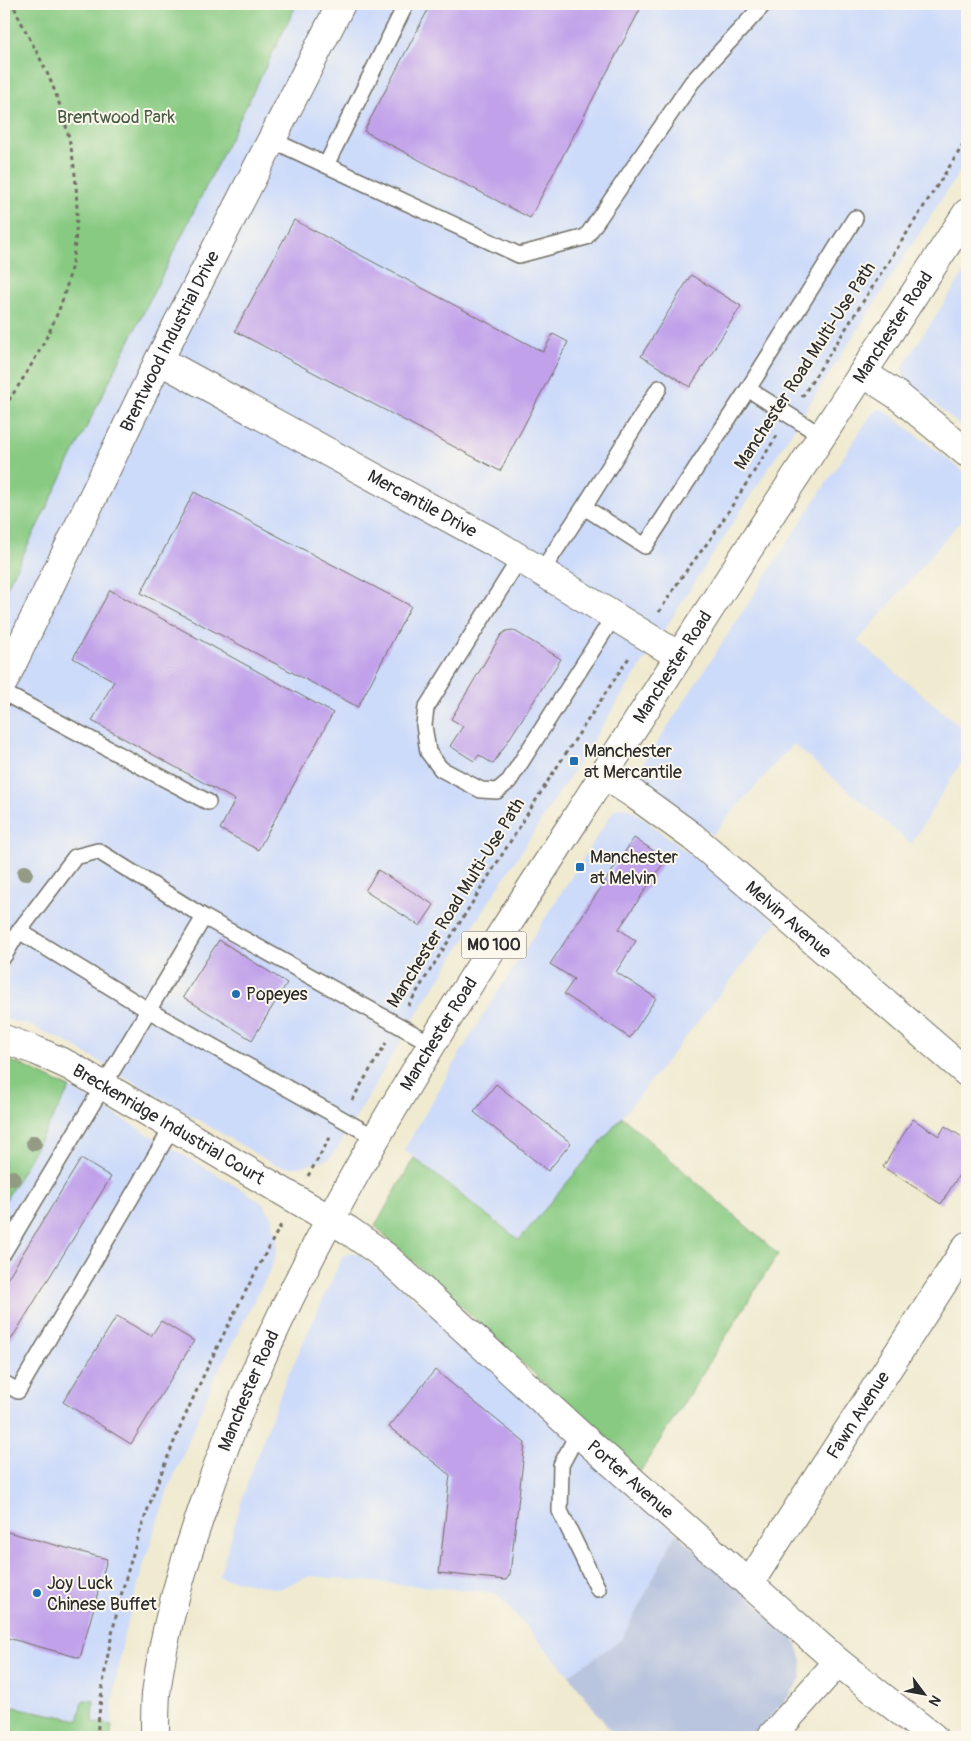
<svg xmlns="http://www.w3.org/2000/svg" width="971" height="1741" font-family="Pangolin,sans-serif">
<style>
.built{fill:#cddbfa}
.industrial{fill:#b9c5de}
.green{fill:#88ca82;stroke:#5a7a56}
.building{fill:#c1a2ea}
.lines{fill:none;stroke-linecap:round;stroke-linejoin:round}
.lane-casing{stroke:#706e65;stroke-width:18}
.street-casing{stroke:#706e65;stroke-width:30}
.primary-casing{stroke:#706e65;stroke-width:30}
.path{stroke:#706e65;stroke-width:3;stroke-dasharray:4 4;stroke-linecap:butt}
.lane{stroke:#fff;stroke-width:15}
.street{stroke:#fff;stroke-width:28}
.primary{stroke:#fff;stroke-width:28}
.tree{fill:#939b84}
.poi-dot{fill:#1f6fb2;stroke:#fbf7ec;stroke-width:2}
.labels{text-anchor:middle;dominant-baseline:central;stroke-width:4;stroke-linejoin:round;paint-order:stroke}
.shield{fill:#fbf7ec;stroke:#696865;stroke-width:1}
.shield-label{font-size:16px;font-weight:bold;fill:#2b2b2b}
.park-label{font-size:18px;fill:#475b45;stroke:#fbf7ec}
.street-label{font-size:18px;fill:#2b2b2b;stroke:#fbf7ec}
.poi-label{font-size:18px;fill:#2b2b2b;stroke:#fbf7ec;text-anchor:start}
</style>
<rect width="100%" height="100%" fill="#fbf7ec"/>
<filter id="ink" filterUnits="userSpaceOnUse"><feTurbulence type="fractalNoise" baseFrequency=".02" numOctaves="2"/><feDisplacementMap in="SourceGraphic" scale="10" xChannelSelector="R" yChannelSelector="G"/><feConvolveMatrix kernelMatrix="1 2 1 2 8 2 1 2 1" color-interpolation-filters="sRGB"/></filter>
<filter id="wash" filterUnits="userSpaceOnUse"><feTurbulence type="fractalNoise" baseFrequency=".0096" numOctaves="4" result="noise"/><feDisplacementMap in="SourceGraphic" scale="20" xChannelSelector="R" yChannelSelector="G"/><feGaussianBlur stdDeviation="1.12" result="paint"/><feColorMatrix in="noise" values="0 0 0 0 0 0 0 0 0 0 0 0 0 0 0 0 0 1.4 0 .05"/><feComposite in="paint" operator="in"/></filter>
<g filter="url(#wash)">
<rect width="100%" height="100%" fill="#f0ead0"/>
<path class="built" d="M297 4H967V160L423 1004 336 1151 329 1159 299 1167H288L275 1165 61 1039 29 1025 4 1019V593Z
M967 268V432L904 377 902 370 904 364Z
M878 409 884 410 967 474V514L858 641 967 732V753L911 844 793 744 712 835 664 795 644 781 638 776V772L870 416Z
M621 807 628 808 636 813 777 922 622 1117 519 1240 404 1150 475 1028 614 810Z
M70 1088 246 1192 263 1204 271 1215 277 1240V1252L271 1268 214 1380 167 1493 143 1567 124 1635 113 1698 112 1725 4 1705V1203Z
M348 1253H356L397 1283 676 1533 622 1639 569 1675 496 1593 310 1576 279 1589 219 1577 248 1480 284 1384 343 1256Z"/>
<path class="industrial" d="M676 1533 789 1632 797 1644 802 1661 801 1678 790 1695 752 1737H615L569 1675 622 1639Z"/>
<path class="green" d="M4 4H297L4 593Z
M4 1059 24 1066 70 1088 4 1203Z
M622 1117 778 1254 640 1472 375 1226 414 1158 519 1240Z
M85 1700 94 1701 93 1722 112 1725 111 1737H4V1705L79 1720 81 1704Z"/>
<g id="blocks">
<path class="building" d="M431 4H643L530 218 364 131Z
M294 220 543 352 553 334 568 342 500 471 235 331Z
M691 275 741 306 690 387 641 356Z
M194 492 411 606 358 707 141 593Z
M110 590 333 713 258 850 220 829 235 800 92 721 114 681 73 658Z
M513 630 561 659 493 764 479 755 474 761 450 746 463 726 451 719 501 635 506 631Z
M634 838 666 859 619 929 636 941 616 972 656 998 630 1038 564 994 574 979 550 964Z
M378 870 434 905 420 926 365 891Z
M219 940 287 983 252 1040 183 997Z
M496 1084 571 1143 548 1171 474 1112Z
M913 1119 939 1136 945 1126 967 1140V1162L941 1204 883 1167Z
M81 1159 111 1177 4 1351V1284Z
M117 1316 151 1336 161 1321 194 1341 131 1444 63 1402Z
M435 1370 525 1443 510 1574 506 1580 439 1573 450 1475 389 1427Z
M4 1531 107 1559 80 1658 4 1637Z"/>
</g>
</g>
<g filter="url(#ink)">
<use href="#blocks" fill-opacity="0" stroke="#706e65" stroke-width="1"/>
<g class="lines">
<g class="lane-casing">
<path id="lane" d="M272 140 519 255 586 237 692 82 764 4
M326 165 406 4
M748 389 855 218
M584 507 659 388
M520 558 426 708 424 725 428 752 441 769 481 790 497 791 509 781 614 616
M541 572 584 507 645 546 748 389 822 436
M4 693 208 802
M4 956 19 931
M376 1138 148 1010 19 931 75 857 98 851 204 917 432 1044
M4 1252 204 917
M4 1383 18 1391 173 1126
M578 1433 561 1465 560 1511 598 1589"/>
</g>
<g class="street-casing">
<g id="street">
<path id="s1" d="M159 360 493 542 679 656"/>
<path d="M863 373 897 395 967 453"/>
<path id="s2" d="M4 681 159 360 341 4"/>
<path id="s3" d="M603 774 635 795 693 837 967 1073"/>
<path id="s4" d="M4 1039 37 1051 70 1066 348 1230 385 1256 578 1433 838 1662 933 1737"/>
<path id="s5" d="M749 1584 967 1246"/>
<path d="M771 1737 838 1662"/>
</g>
</g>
<g class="primary-casing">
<g id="primary">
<path id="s6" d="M155 1737C155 1723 155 1708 156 1694 164 1626 184 1562 206 1499 269 1313 369 1143 473 978 506 926 540 875 573 823 702 618 835 416 967 213"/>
</g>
</g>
<path class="path" d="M802 397 967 139
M4 407C25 377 44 346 58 312 87 239 81 153 51 82 40 55 24 31 13 4
M659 612 683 575 712 537 778 434
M408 1006 551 776 630 656
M352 1100 386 1043
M308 1176 331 1136
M97 1737C111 1553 195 1383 282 1223"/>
<use href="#lane" class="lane"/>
<use href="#street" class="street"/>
<use href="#primary" class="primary"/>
</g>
<g class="tree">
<circle cx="25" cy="873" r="8"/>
<circle cx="34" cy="1143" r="8"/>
<circle cx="13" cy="1178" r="8"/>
</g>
</g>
<g class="poi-dot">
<rect x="569" y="756" width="10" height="10" rx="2.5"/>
<rect x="575" y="862" width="10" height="10" rx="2.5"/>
<circle cx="236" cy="994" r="5"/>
<circle cx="37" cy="1593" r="5"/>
</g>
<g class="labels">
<rect class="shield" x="461.5" y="931.5" width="65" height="27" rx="4"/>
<g class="shield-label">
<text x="494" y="945">MO 100</text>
</g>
<g class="park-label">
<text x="116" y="117">Brentwood Park</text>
</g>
<g class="street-label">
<text stroke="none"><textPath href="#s6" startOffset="1606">Manchester Road</textPath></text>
<text stroke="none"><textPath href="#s2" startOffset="378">Brentwood Industrial Drive</textPath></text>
<text transform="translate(805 366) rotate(-57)">Manchester Road Multi-Use Path</text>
<text stroke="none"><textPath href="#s1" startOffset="300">Mercantile Drive</textPath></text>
<text stroke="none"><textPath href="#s6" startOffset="1201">Manchester Road</textPath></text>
<text transform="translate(456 903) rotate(-58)">Manchester Road Multi-Use Path</text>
<text stroke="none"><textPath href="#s3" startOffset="236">Melvin Avenue</textPath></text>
<text stroke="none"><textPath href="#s6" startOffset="766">Manchester Road</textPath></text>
<text stroke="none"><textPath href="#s4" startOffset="186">Breckenridge Industrial Court</textPath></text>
<text stroke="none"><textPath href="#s6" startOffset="361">Manchester Road</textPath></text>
<text stroke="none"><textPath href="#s5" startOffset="201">Fawn Avenue</textPath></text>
<text stroke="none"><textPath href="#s4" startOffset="771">Porter Avenue</textPath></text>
</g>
<g class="poi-label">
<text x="584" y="751">Manchester<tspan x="584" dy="21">at Mercantile</tspan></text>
<text x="590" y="857">Manchester<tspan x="590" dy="21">at Melvin</tspan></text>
<text x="246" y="994">Popeyes</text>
<text x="47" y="1583">Joy Luck<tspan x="47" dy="21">Chinese Buffet</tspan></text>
</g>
</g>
<rect width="971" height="1741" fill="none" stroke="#fbf7ec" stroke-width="20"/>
<g transform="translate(924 1694) rotate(122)" stroke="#fbf7ec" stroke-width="4" paint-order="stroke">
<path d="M0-4L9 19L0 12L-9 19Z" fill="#2b2b2b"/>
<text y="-8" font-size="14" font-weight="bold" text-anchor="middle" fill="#2b2b2b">N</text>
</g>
</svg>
